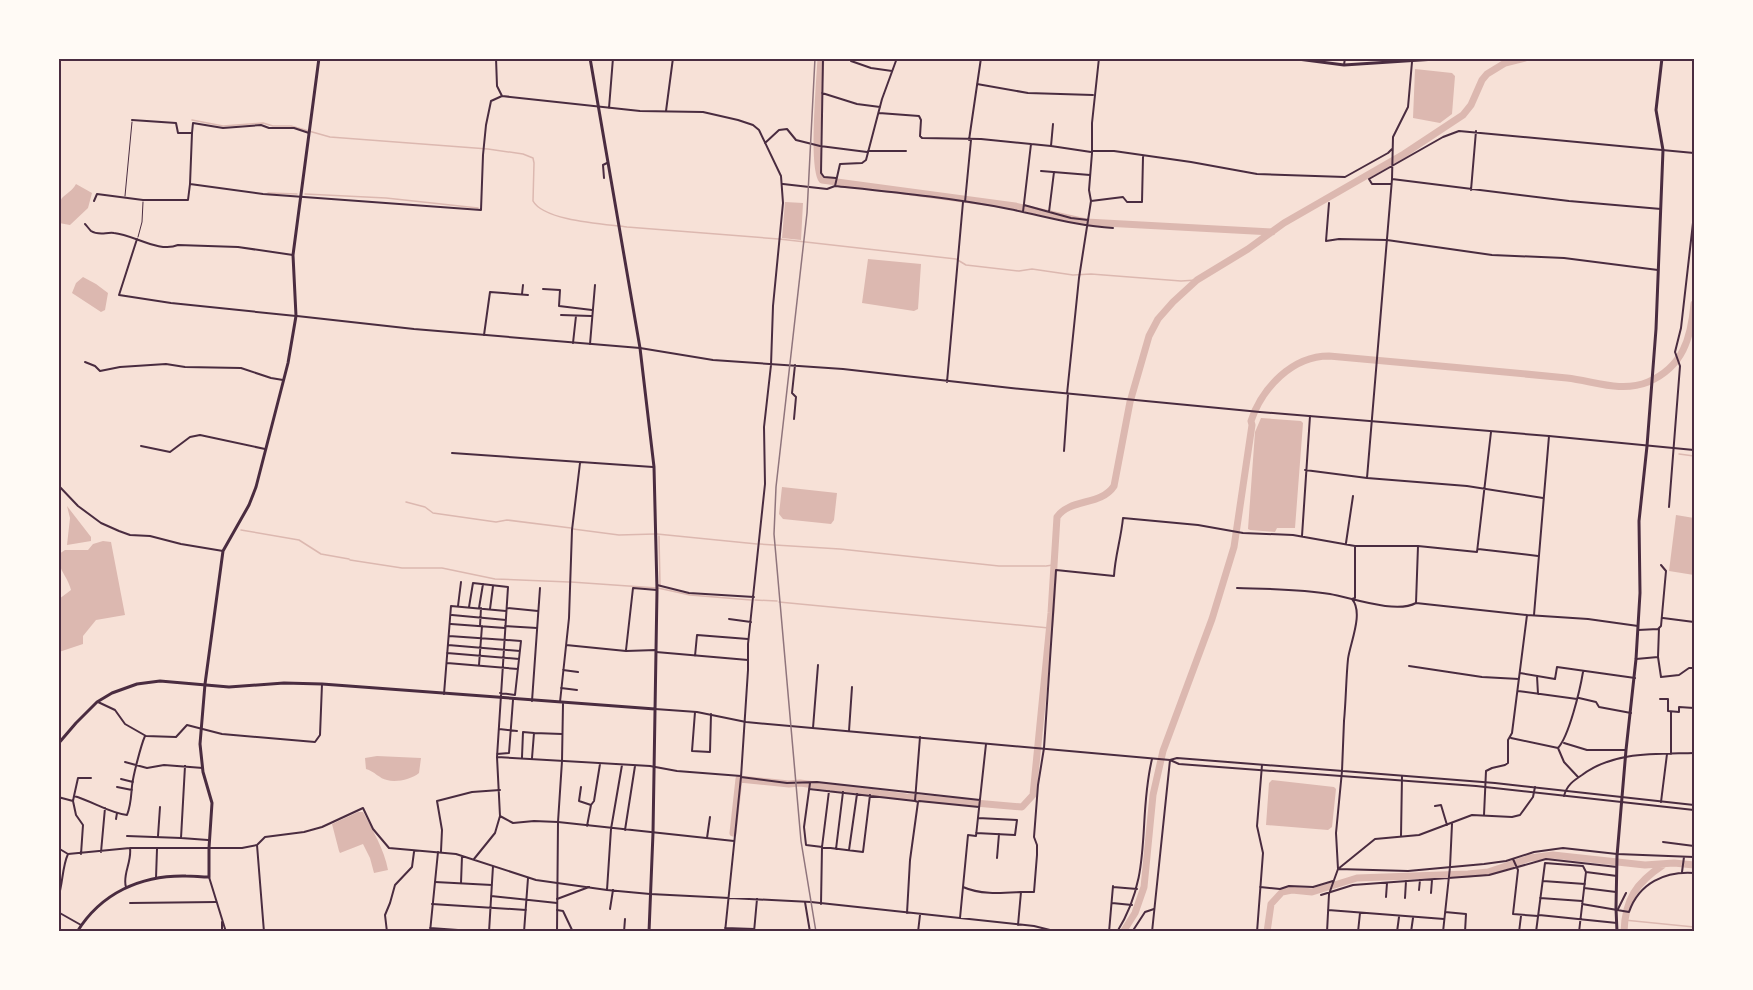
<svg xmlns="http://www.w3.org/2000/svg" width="1753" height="990" font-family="'PT Sans Narrow',sans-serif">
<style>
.water{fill:#dcb8b0}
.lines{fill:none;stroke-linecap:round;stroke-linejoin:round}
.stream{stroke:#dcb8b0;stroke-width:1.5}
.river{stroke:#dcb8b0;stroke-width:7}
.service{stroke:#4a2c40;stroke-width:1}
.minor{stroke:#4a2c40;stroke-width:2}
.tertiary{stroke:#4a2c40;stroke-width:2}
.primary{stroke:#4a2c40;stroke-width:3}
.trunk{stroke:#4a2c40;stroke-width:3}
.rail{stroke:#8f747c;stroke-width:1.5}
.neatline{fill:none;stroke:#4a2c40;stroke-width:2}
</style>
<rect width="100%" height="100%" fill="#f7e1d7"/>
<path class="water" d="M1415 69 1452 73 1455 76 1452 114 1440 123 1413 118Z
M76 184 92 193 88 208 70 225 59 223C58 215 57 205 62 198 67 193 72 191 76 184Z
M785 202 803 203 801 240 782 238Z
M868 259 921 264 918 309 914 311 862 303Z
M83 277 96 284 108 293 105 310 101 312 72 293 76 283Z
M1261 418 1301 421 1303 423 1295 528H1277L1275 532 1250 530 1248 529 1255 432Z
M782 487 837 493 834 520 831 524 783 519 779 514Z
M67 506 91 537V541L67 545 70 518Z
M1676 515 1694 518V575L1669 571Z
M103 541 111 542 125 615 96 620 83 636V644L59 652V599L71 590C67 574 58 572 59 554L65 550H88L93 544Z
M377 756 421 758 419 773C412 779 396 783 387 780 380 779 374 771 366 769L365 758Z
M1272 780 1334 787 1336 789 1332 827 1328 830 1266 825 1269 783Z
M358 812H363C373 831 384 849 388 870L374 873 370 858 363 844 340 853 339 851 332 824Z"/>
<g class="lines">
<path class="stream" d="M192 120 223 126 263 123 273 126H291L330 137 488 149 523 154 533 158 534 163 533 201C544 221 605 224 627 227L779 239 956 259 966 265 1019 271 1032 269 1073 275 1091 274 1181 281 1197 280
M268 193 297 194
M305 194 386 198 478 208
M1679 454 1694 456
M406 502 425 507 433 513 496 522 507 520 571 528
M573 529 619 535 655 534
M241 530 299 540 321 554 349 559
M657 534 757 544
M659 536 660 585
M760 544 774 545
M775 545 840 549 999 566H1045
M350 560 402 568H442L495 579 569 582
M1046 566 1053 565
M571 582 657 588
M658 588 690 595 751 600
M755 600 777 601
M779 602 1049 628
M1624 920 1694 927"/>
<path class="river" d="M821 58C820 79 812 168 822 180L1015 206 1086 222 1272 232
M733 833 739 779 789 784 800 783 906 797 1022 807 1033 795 1051 613 1057 517C1070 498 1101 506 1114 486L1130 402 1149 336 1158 319 1173 302 1197 280 1248 249 1284 223 1404 154 1463 115 1471 105 1482 80 1487 74 1505 63 1525 58
M1123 932 1135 913 1144 887 1153 795 1163 751 1212 619 1234 547 1252 425 1251 421C1262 388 1292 356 1329 356 1408 363 1488 370 1567 378 1594 381 1621 393 1648 382 1683 367 1691 338 1694 304
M1267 932 1271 904 1282 892 1292 890 1312 892 1357 878 1468 874 1488 872 1530 858 1553 855 1645 865 1674 863 1694 865
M1624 932C1625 899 1636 883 1663 865"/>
<path class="service" d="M125 196 132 122
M138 237 142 222 143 202"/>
<path class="minor" d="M823 58 821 173 824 177 836 178
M851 61 871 68 892 71
M1344 65 1345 58
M977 84 1028 93 1093 95
M822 93 857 104 880 107
M502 96 640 111 703 112 738 120 753 125 759 130 781 176 783 203 773 306 771 365 764 427 765 484 748 644V670L741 777 725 932
M609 108 613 58
M666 111 673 58
M879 113 919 116 921 120 920 136 922 138 981 139 1051 146 1091 152
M132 120 176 123 178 133H192L193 123 223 128 261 125 269 128H294L309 133
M969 140 981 58
M765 143 779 130 787 129 796 140 820 146 867 152
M1051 146 1053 124
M868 151H906
M1093 151H1114L1191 162 1257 174 1345 177 1388 153 1392 149
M1041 171 1090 175
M604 178 603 165 607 163
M1392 179 1569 201 1661 209
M190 184 192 133
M783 184 827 189 835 186C892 192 954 198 1009 209 1044 216 1077 226 1113 228
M1391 184H1372L1369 179 1443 137 1459 131 1694 153
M835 186 840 164 862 163 866 160 882 99 897 58
M1471 190 1476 131
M94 201 97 194 143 200H188L190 184 263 194 481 210 483 155 486 125 491 101 502 96 497 86 496 58
M1091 201 1123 197 1127 202H1142L1143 157
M965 202 971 140
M1329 203 1326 241 1339 239 1387 240 1492 255 1564 258 1658 270
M1024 205 1071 218 1088 220
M1023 212 1031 144
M1049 212 1054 172
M85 224C87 226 89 229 91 231 99 236 106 232 114 233 134 235 159 253 178 245L238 247 293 255
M137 239 119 295 171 303 296 316
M543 289 560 290 559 306 592 310
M522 294 523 285
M561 315 591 316
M484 335 490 292 528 295
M573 343 576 316
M590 344 595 285
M640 348 713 360 843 369 1011 388 1260 412
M85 362 95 366 100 371 120 367 166 364 185 367 241 368 271 378 283 380
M947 382 963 202
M1067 394 1079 278 1091 201 1089 190 1092 153V123L1099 58
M794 419 796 397 792 393 795 365
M141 446 170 452 190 437 200 435 265 449
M1064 451 1068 394
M452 453 653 467
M1305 470 1367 478 1467 486 1543 498
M1367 478 1392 179 1393 137 1408 107 1412 62
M1669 507 1680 366 1675 352 1681 328 1694 214
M1302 536 1310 416
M1346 543 1353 496
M1478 549 1538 556
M657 585 689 593 754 597
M1237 588C1268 589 1300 589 1330 594 1352 598 1396 614 1416 603L1527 615 1588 619 1638 626
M1416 603 1418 546
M458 606 461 582
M469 607 473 583 508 587 497 757 500 816 495 833 474 859
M479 608 483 584
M507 608 538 611
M490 609 493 586
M452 615 506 620
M1534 615 1549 436
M1663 618 1694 622
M729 619 751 622
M451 624 505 628
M480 626 481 608
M505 626 537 628
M1638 630 1658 629 1661 626 1666 571 1661 565
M449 636 521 641 515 695 500 693
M448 645 520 651
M566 645 626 651 656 650
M626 650 633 588 657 590
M656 652 748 660
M447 653 519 659
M695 656 697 635 748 639
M1658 657 1661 677 1679 675 1689 668H1694
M1636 659 1658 657 1659 628
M447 663 518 669
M479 665 482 626
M1409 666 1482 677 1519 679
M563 670 578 672
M1520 673 1555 679 1557 667 1635 678
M1537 676 1538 694
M561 688 577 690
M1518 691 1577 699
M444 694 451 606 506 611
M1579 698 1596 702 1599 707 1631 713
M1660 699H1668V711L1679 712V707L1694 708
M532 701 540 588
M98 702 115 710 125 724 146 736 176 737 187 725 222 734 315 742 320 735 322 684
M560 702 569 618 572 530 580 463
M695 712 692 751 710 752 711 714
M1344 721C1346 700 1346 679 1348 659 1350 643 1364 613 1352 599L1355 598V546
M813 728 818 665
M499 729 517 731
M849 731 852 687
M1511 738 1558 748
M1564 743 1587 750H1626
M1558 748C1569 736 1580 690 1583 672
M1558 748 1564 762 1578 777
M497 754 509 753 513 700
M1671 754V712
M497 757 650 766 677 771 741 776
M522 757 523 732 534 733
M532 758 534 733 562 734
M125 762 147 768 164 765 203 768
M185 766 181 838 208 840
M741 777 787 783 817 782 980 800
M121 779 133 782
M810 783 804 827 806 845 863 852 870 795
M117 787 132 790
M581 787 579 801 591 805
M809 789 915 801
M74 796 78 778H91
M1564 796C1567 785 1573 781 1582 775 1614 751 1656 754 1694 753
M58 797 73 801
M73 801 74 796C92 801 109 813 127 815 131 805 131 796 132 786 133 776 141 745 145 736
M73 801 76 815 83 825 81 854
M919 801 979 807
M1661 802 1667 754
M1435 806 1441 805 1447 825
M1484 815 1486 771 1492 768 1505 765 1508 763V740L1512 733 1527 615
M500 816 513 823 534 821 558 822 734 841
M116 819 117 813
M587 826 591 805 594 801 600 764
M625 830 635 766
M976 833 1015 835 1017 820 978 818
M127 836 181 838
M158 836 160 807
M1401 836 1402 776
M707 838 710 817
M1663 842 1694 846
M257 845 264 932
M58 848 68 854 130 848H242L257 845 265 837 304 832 322 827 363 808 373 829 389 848 456 854 536 880 607 890 650 894 811 902 1034 926 1058 932
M836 849 843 792
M849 850 857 794
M441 851 442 830 437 801 472 792 500 790
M101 852 105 808
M997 858 999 834
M1513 859 1518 870 1513 914 1538 916
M1338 869 1408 871 1484 864 1506 861 1534 852 1563 848 1617 854 1694 857
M1338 869 1336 833 1342 771
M1682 872 1684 857
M156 878 157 849
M1543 881 1585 884
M435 882 492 885
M461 883 462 856
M126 887C122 875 132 862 130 848
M963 887C981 895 1002 893 1021 892
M1113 887 1137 889
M1260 887 1280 889 1289 886 1313 887 1333 881
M1584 888 1616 892
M607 890 611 829 622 765
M1419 890 1420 880
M1431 893 1432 880
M1321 895 1353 885 1489 875 1546 859 1617 867
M491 896 557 903
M1386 897 1387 883
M58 898C63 884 62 867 68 854
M1405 898 1406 881
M1540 898 1582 901
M557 899 589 887
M130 903 216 902
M1112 903 1132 905
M432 904 526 910
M821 904 822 847 829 791
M1582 904 1629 912C1639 883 1665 871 1694 873
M610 909 613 890
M1618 909 1626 893
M557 910 563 911 573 932
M1328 910 1444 919
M58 912 81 925
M1445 912 1466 914 1465 932
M907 913 910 860 918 802 915 801 920 737
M1539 915 1617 923
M960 918 968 835 976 836 986 744
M222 922V932
M1018 925 1021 892H1034L1037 855V845L1034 837 1038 785 1044 748 1056 570 1114 576C1115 556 1121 539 1123 518L1198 525 1243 533 1293 535 1355 546H1418L1477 552 1491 432
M725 928 754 929
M387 932 385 915 390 903 395 885 412 867 414 852
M489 932 493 866
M524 932 528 878
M624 932 625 919
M754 932 757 899
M918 932 920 915
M1109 932 1113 886
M1117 932C1154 873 1137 821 1152 759
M1132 932 1145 912 1154 909
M1257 932 1263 853 1257 826 1262 765
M1327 932 1329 894 1338 869 1375 839 1419 835 1472 815 1512 817 1520 815 1533 797 1535 787
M1358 932 1360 913
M1397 932 1399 917
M1411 932 1413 918
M1443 932 1450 867 1452 824
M1519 932 1521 916
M1536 932 1545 863 1583 866 1586 872 1617 876
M1579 932 1586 872"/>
<path class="tertiary" d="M297 316 414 329 640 348
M1260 412 1549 436 1694 450
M58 485 78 506 101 523 119 531 130 535 150 536 181 544 223 551
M655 709 697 712 746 722 790 726 1170 760 1179 764 1476 786 1694 810
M1170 760 1177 758 1495 783 1694 805
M1342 771 1344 721
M209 877 226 932
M805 902 810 932
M430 928 486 932
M430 932 438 852
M557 932 558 822 562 761 563 704
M1152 932 1170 760"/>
<path class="primary" d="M1290 58 1344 65 1451 58
M77 932C101 893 141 875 186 876 194 876 201 877 209 877V848L212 803 203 772 200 744 205 684 223 551 249 505 256 487 288 363 296 316 293 255 319 58
M1617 932 1616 908 1617 856 1626 750 1636 659 1640 593 1639 521 1647 446 1656 329 1663 150 1656 110 1662 58"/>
<path class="trunk" d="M590 58 640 348 654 467 657 590 653 833 649 932
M58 744 76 723 97 702 112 693 137 684 160 681 229 687 284 683 322 684 655 709"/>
<path class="rail" d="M815 58 807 213 776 487 774 534 801 841 816 932"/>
</g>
<rect width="1753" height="990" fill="none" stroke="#fffaf5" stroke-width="120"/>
<rect x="60" y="60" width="1633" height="870" class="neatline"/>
</svg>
